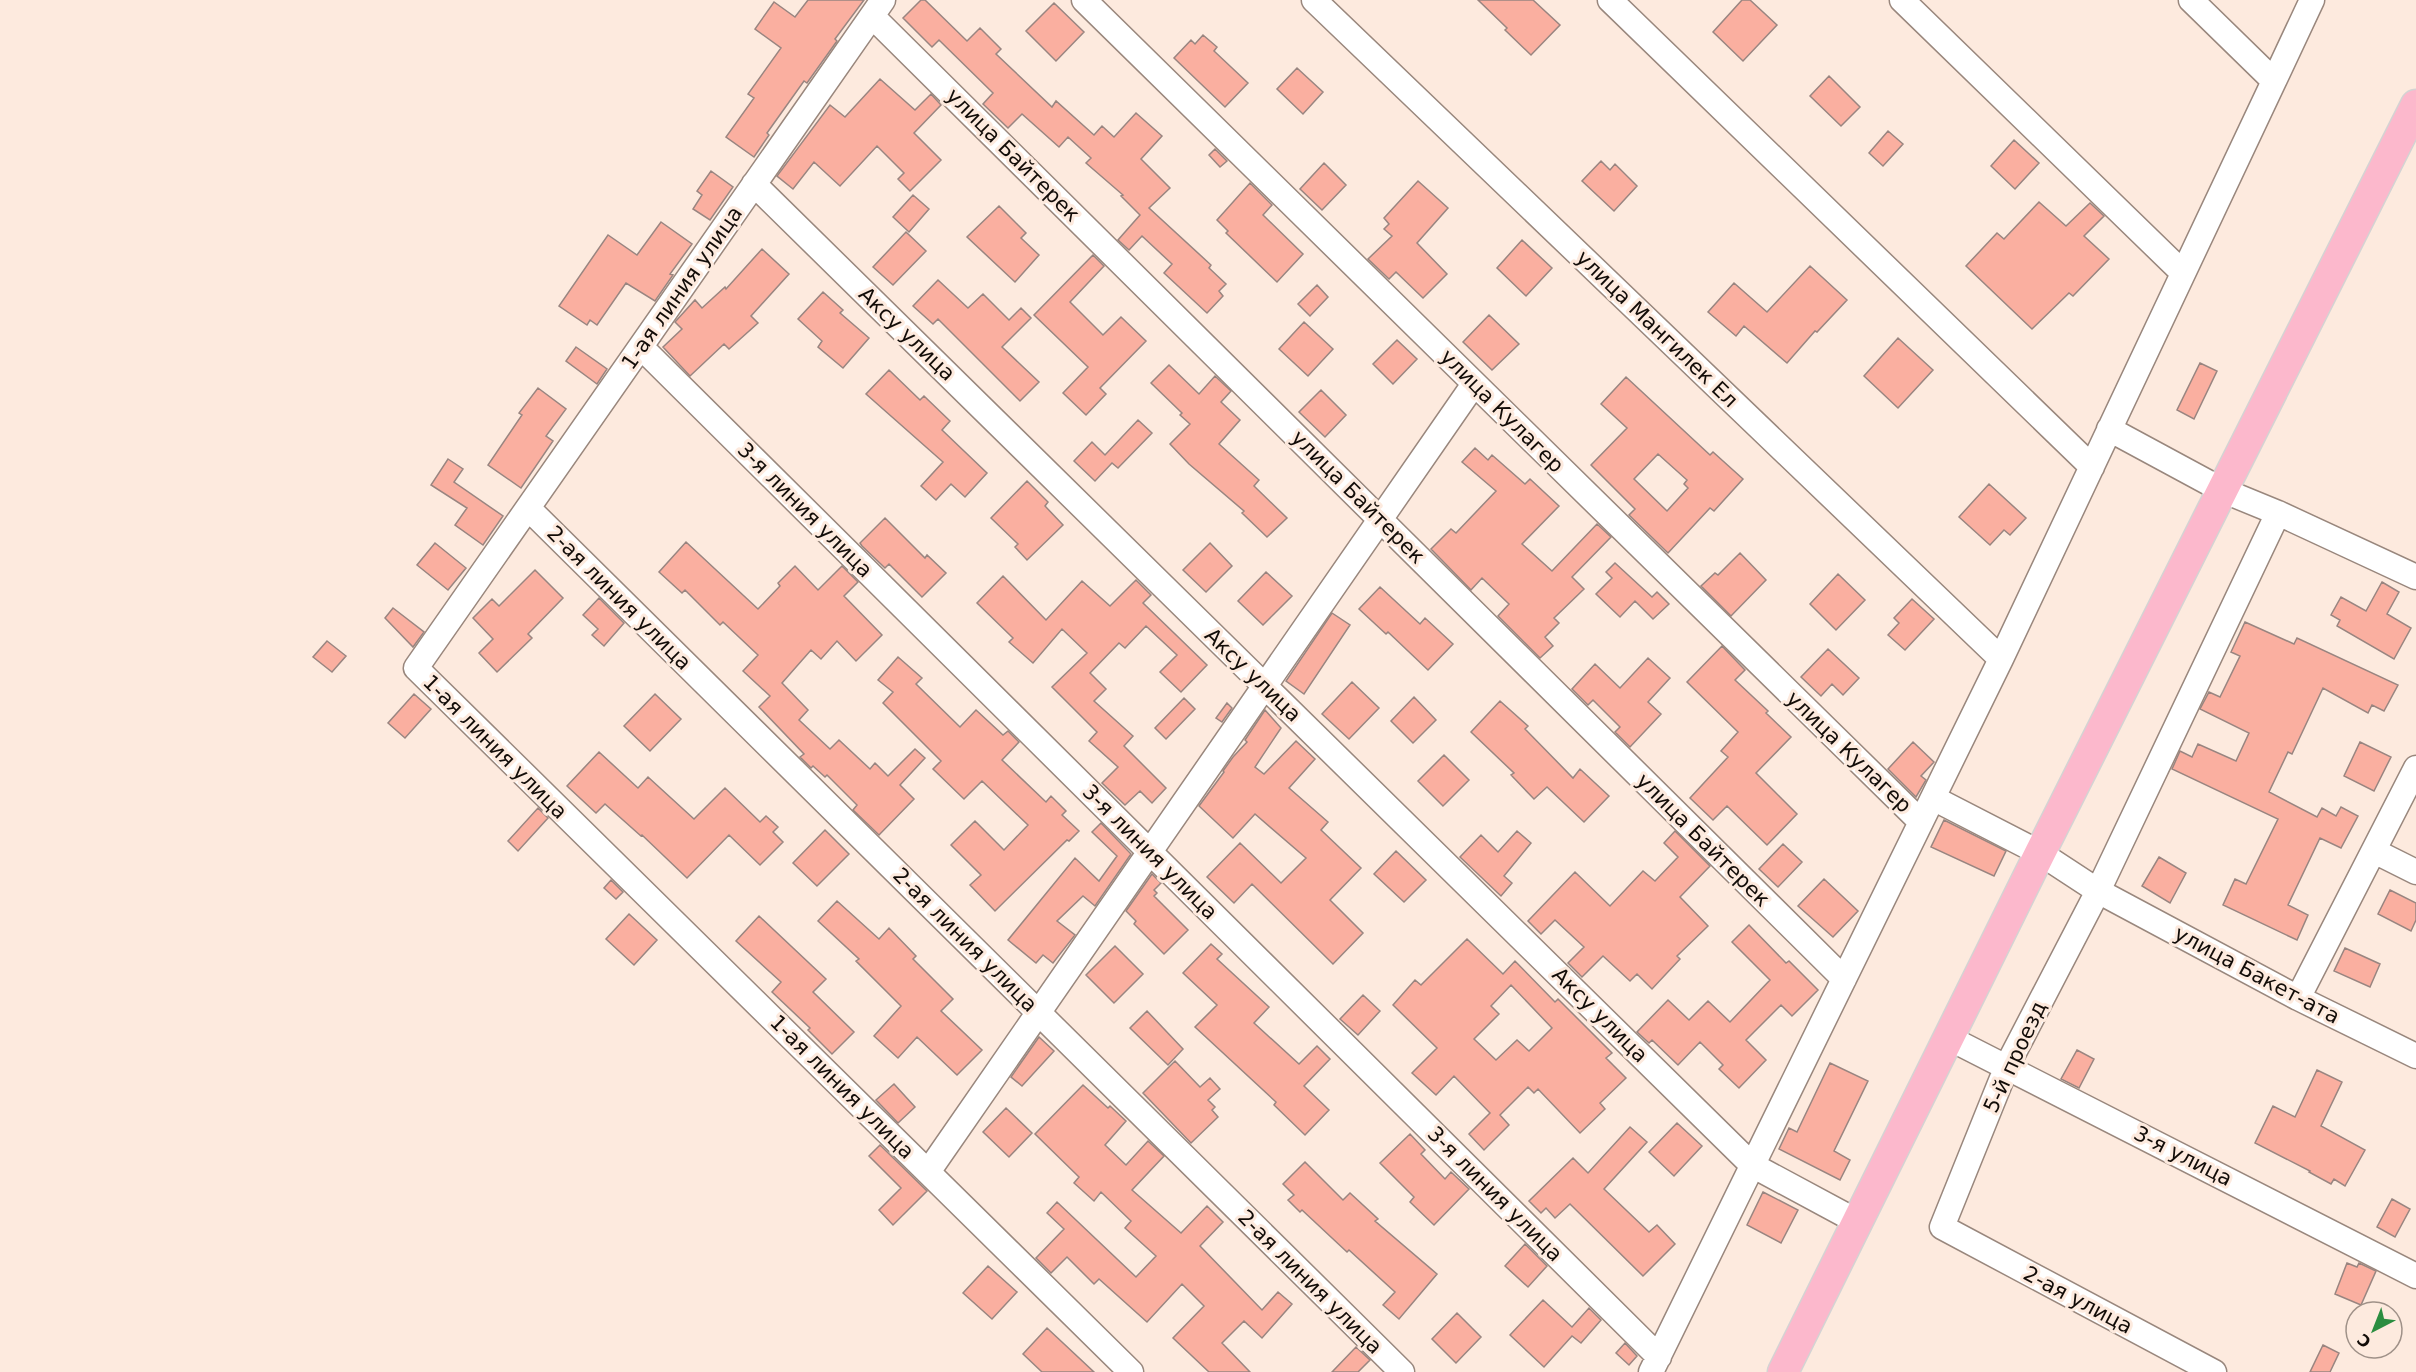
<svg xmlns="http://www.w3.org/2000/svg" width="2416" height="1372" font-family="'DejaVu Sans',sans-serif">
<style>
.building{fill:#faafa0;stroke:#998580;stroke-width:1.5;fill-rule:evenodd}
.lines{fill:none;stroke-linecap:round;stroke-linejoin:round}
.minor-casing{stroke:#99877d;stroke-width:27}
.major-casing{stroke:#d4d3d3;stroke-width:33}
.minor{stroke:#fff;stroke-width:24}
.major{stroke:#fcb8cc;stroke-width:30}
.labels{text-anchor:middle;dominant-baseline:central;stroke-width:6;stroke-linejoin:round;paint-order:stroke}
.street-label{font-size:21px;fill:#120c08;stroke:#fdeade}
</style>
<rect width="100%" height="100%" fill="#fdeade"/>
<path class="building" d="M808 0H864L835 39 837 41 807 83 804 81 767 133 769 135 754 157 726 137 754 98 748 94 781 48 755 29 774 2 795 17Z
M921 0H925L967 41 980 28 1001 49 996 54 1052 107 1056 101 1094 135 1102 126 1114 137 1136 113 1162 136 1141 159 1170 188 1149 208 1211 265 1209 268 1226 284 1219 291 1223 296 1207 313 1164 273 1172 264 1142 236 1129 250 1118 240 1140 215 1121 196 1123 195 1086 163 1091 158 1068 137 1059 147 1022 114 1008 128 983 104 993 93 939 40 932 47 903 18Z
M1478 0H1533L1560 25 1531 55 1505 30 1507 28Z
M1742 0H1750L1777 25 1743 61 1713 32Z
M1054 3 1084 32 1056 61 1026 31Z
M1203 35 1217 47 1214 51 1248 83 1225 107 1174 58 1191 40 1195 44Z
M1297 68 1323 92 1303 114 1277 89Z
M1829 76 1860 107 1841 126 1810 96Z
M880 79 915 110 931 94 941 105 914 133 941 160 910 191 898 179 904 173 877 146 840 186 814 162 793 189 777 176 830 105 845 117Z
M1888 131 1903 144 1883 166 1869 153Z
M2014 140 2039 163 2015 189 1991 166Z
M1215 149 1227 161 1220 167 1209 155Z
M1601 161 1610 170 1615 164 1637 186 1614 211 1582 181Z
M1324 163 1346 185 1322 210 1300 189Z
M711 171 733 187 710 220 693 209 702 195 697 191Z
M1418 181 1448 208 1417 243 1447 274 1423 298 1396 272 1389 279 1368 259 1392 236 1384 229 1389 224 1384 218Z
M1250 183 1272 205 1263 215 1303 254 1277 282 1226 233 1228 231 1217 220Z
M913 195 929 209 909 232 893 217Z
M2039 202 2066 226 2090 203 2104 216 2084 236 2109 259 2073 296 2069 293 2032 329 1966 266 1997 233 2004 239Z
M999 206 1026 233 1021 238 1039 255 1015 282 967 237Z
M661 222 692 244 670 274 673 275 655 301 626 283 597 325 590 320 587 325 559 306 608 235 637 255Z
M906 232 926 251 893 285 873 267Z
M1522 240 1552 268 1526 296 1497 268Z
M762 249 789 274 751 316 758 323 729 349 724 344 690 376 663 347 682 329 675 322 695 300 702 308 725 287 726 289Z
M1093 255 1104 266 1070 302 1103 335 1121 317 1146 341 1100 388 1106 394 1086 415 1063 393 1088 367 1034 315Z
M1810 266 1847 300 1817 332 1815 331 1787 363 1744 326 1736 336 1708 312 1734 283 1767 312Z
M938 280 968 308 983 294 1009 320 1021 308 1031 318 1002 347 1039 382 1020 401 938 319 933 324 913 306Z
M1317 285 1328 297 1310 316 1298 304Z
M823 292 843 310 840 313 869 338 843 368 818 347 822 341 798 319Z
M1489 315 1519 344 1492 370 1463 342Z
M1304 322 1333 349 1308 376 1279 349Z
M1898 338 1933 370 1898 408 1864 376Z
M1397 340 1417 359 1393 384 1373 364Z
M576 347 607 369 597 384 566 361Z
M2200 363 2217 371 2194 419 2177 410Z
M1169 365 1199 394 1215 376 1231 391 1221 402 1240 420 1219 444 1259 480 1254 486 1287 518 1267 537 1242 513 1244 511 1189 464 1170 444 1190 424 1180 415 1182 413 1151 383Z
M889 370 920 400 924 396 950 421 942 430 987 473 965 497 951 484 936 500 921 486 943 462 866 394Z
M1626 377 1710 455 1713 452 1743 479 1714 511 1710 508 1668 553 1629 515 1635 509 1591 465 1627 428 1601 404ZM1658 454 1687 480 1684 484 1688 488 1667 511 1634 479Z
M538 388 566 409 546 436 553 441 521 488 488 465 522 415 519 413Z
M1321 390 1346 415 1325 437 1299 412Z
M1138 420 1152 433 1118 468 1112 463 1095 481 1074 461 1092 442 1105 455Z
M1475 448 1488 460 1492 455 1525 484 1530 479 1559 506 1522 544 1552 571 1597 524 1611 537 1572 577 1584 589 1554 618 1559 623 1545 637 1553 646 1540 658 1498 616 1509 604 1482 578 1471 590 1431 549 1451 529 1456 533 1496 491 1462 462Z
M448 459 463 469 454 482 503 516 483 545 455 525 467 508 431 485Z
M1027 481 1048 502 1045 506 1063 525 1027 560 1015 547 1018 544 991 518Z
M1989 484 2026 518 2010 535 2004 530 1990 545 1959 517Z
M885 518 925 558 927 555 946 573 922 597 889 564 885 568 862 546 860 543Z
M686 542 758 609 780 586 778 583 795 566 818 590 842 566 858 582 844 596 882 635 856 661 837 641 821 659 811 650 782 683 808 710 799 720 830 749 839 740 870 769 875 763 888 776 915 749 925 758 900 785 914 799 879 835 853 810 857 805 827 775 825 777 813 766 811 768 800 757 804 754 759 707 770 696 743 671 758 655 723 622 720 625 685 590 682 593 659 572Z
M435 543 466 568 448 590 417 565Z
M1210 543 1232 566 1206 592 1183 570Z
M1740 553 1766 580 1731 616 1701 586 1715 573 1718 575Z
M1615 563 1652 597 1657 592 1669 604 1653 619 1635 601 1620 617 1596 594 1612 578 1606 572Z
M535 570 563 598 528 634 532 638 497 672 479 653 493 639 473 618 492 599 499 606Z
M1266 572 1292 596 1263 625 1238 601Z
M1838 574 1865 600 1836 630 1810 604Z
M1003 576 1046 620 1082 581 1110 606 1136 580 1151 595 1143 603 1207 665 1181 692 1160 672 1177 655 1146 626 1125 648 1119 643 1090 673 1106 689 1094 701 1133 736 1124 746 1166 788 1152 803 1140 791 1125 805 1102 783 1118 767 1089 741 1097 732 1052 687 1087 653 1062 629 1033 663 1009 642 1013 638 977 603Z
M2382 582 2399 592 2387 614 2411 628 2394 659 2337 626 2340 620 2331 615 2341 597 2366 611Z
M1380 587 1420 624 1425 618 1453 644 1428 670 1388 632 1386 634 1359 609Z
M599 598 624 623 604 646 592 635 598 629 583 615Z
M1912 599 1934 619 1905 650 1888 635 1899 623 1894 618Z
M393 608 424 632 413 647 385 618Z
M1332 613 1350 625 1304 694 1286 681Z
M2245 622 2294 644 2297 638 2398 685 2384 711 2372 705 2368 713 2323 688 2292 754 2288 752 2269 792 2317 817 2322 808 2336 816 2341 807 2358 816 2341 848 2320 838 2288 905 2308 915 2297 940 2223 905 2235 879 2246 884 2278 819 2172 769 2180 751 2192 757 2198 744 2236 761 2249 733 2200 709 2209 692 2220 697 2240 656 2231 652Z
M327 641 346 656 332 672 313 657Z
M1722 646 1745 670 1735 680 1768 711 1766 713 1791 737 1756 773 1797 814 1767 845 1727 806 1713 820 1690 798 1728 757 1721 751 1738 732 1687 682Z
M1828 649 1859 678 1843 695 1832 684 1821 696 1801 677Z
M898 657 922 678 916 684 960 727 976 710 1003 735 1008 731 1019 742 1002 760 1046 802 1051 796 1066 811 1062 815 1079 831 1069 841 1067 840 995 911 970 885 981 875 951 845 975 821 1004 850 1028 825 982 781 964 799 933 769 941 761 883 703 893 692 878 680Z
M1648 658 1670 678 1648 702 1661 714 1630 747 1615 732 1620 727 1593 700 1588 705 1572 689 1595 664 1620 688Z
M1352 682 1379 708 1349 739 1322 714Z
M414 694 431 709 405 738 388 723Z
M655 694 681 719 650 751 624 726Z
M1414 697 1436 720 1413 743 1391 721Z
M1184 698 1195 709 1166 739 1155 728Z
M1500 701 1528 726 1525 729 1573 778 1580 769 1609 796 1584 822 1547 787 1534 799 1511 775 1514 773 1471 732Z
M1227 703 1232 708 1222 722 1216 718Z
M1265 710 1281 728 1255 767 1264 774 1296 741 1315 759 1289 788 1328 822 1321 830 1361 868 1330 900 1363 933 1333 964 1252 884 1234 903 1207 877 1240 843 1281 883 1306 858 1255 814 1233 838 1199 806 1224 772 1223 771 1233 757 1247 742 1245 740Z
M1913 742 1934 762 1921 776 1926 780 1916 797 1888 769Z
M2360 742 2391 757 2374 791 2344 776Z
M599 752 638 788 648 777 694 819 725 788 760 822 766 816 778 827 773 832 783 842 760 865 729 835 687 878 642 835 641 836 605 804 596 813 567 786Z
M1444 755 1469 780 1443 806 1418 781Z
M538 808 548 818 518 851 508 841Z
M1944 820 2006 851 1994 876 1931 847Z
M1101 823 1131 854 1095 906 1083 896 1057 921 1075 935 1053 963 1043 955 1036 963 1008 940 1075 858 1099 881 1117 856 1092 832Z
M825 830 849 854 817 886 793 863Z
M1517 831 1531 843 1504 876 1512 883 1501 896 1460 857 1481 835 1498 852Z
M1675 831 1710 866 1680 897 1708 926 1677 956 1680 959 1652 989 1637 974 1630 981 1603 956 1582 977 1568 963 1584 947 1555 920 1541 934 1528 921 1575 872 1610 906 1643 871 1655 881 1678 857 1664 843Z
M1783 844 1802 862 1778 887 1759 869Z
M1396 851 1426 880 1404 902 1374 874Z
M2159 857 2186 873 2170 903 2142 886Z
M1152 874 1161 883 1154 890 1157 893 1154 896 1188 930 1164 954 1134 924 1136 921 1126 911Z
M1824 879 1858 911 1833 937 1798 906Z
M611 880 623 892 616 899 604 888Z
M2390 890 2416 903V920L2411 931 2378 914Z
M837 901 879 939 889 928 916 956 913 959 953 999 941 1011 982 1050 957 1075 917 1037 898 1058 874 1036 901 1006 856 961 859 959 818 921Z
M629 914 657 940 634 965 606 939Z
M759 916 826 979 813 992 854 1032 832 1054 808 1030 810 1028 772 992 781 982 736 941Z
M1749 925 1786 963 1789 961 1818 990 1792 1016 1781 1005 1746 1040 1766 1060 1739 1088 1719 1069 1723 1065 1700 1042 1678 1065 1652 1040 1649 1043 1637 1032 1668 1000 1689 1020 1708 1001 1730 1022 1770 980 1732 942Z
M1467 939 1503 974 1515 961 1555 1002 1558 999 1612 1053 1606 1058 1626 1078 1600 1103 1605 1109 1580 1133 1538 1089 1534 1093 1528 1087 1500 1115 1509 1125 1484 1150 1469 1134 1490 1113 1454 1076 1436 1095 1412 1073 1437 1048 1393 1005 1415 980 1421 985ZM1511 985 1552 1028 1529 1051 1517 1040 1496 1060 1474 1039 1499 1014 1491 1006Z
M1211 944 1222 954 1217 959 1269 1007 1254 1023 1299 1064 1317 1046 1330 1059 1304 1086 1329 1110 1305 1135 1274 1105 1276 1102 1195 1027 1217 1005 1183 973Z
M1115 946 1143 974 1114 1003 1086 975Z
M2345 948 2380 964 2370 987 2334 971Z
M1363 995 1380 1011 1358 1035 1340 1019Z
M1147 1011 1183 1049 1168 1065 1130 1028Z
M1039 1037 1054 1051 1022 1086 1011 1077Z
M2077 1050 2094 1059 2079 1088 2061 1079Z
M1175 1061 1200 1087 1210 1078 1220 1089 1208 1100 1215 1107 1212 1110 1218 1117 1191 1143 1143 1093Z
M1830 1063 1868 1081 1834 1151 1850 1160 1840 1180 1779 1149 1789 1128 1797 1132Z
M2317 1070 2342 1082 2321 1126 2365 1150 2345 1186 2334 1179 2331 1184 2309 1172 2310 1171 2255 1143 2273 1106 2295 1117Z
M894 1084 915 1107 898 1123 876 1100Z
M1083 1085 1108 1108 1110 1106 1126 1121 1105 1145 1126 1165 1148 1141 1164 1156 1132 1190 1181 1233 1207 1206 1223 1222 1200 1246 1262 1310 1278 1292 1292 1304 1262 1338 1244 1321 1222 1343 1250 1372H1209L1173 1338 1204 1306 1182 1284 1147 1322 1099 1279 1094 1284 1067 1257 1051 1273 1036 1258 1064 1229 1047 1213 1057 1202 1136 1277 1156 1256 1125 1228 1131 1221 1101 1192 1094 1201 1074 1183 1079 1177 1035 1134Z
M1006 1108 1032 1133 1009 1157 983 1132Z
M1677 1123 1702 1146 1674 1176 1649 1152Z
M1630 1127 1647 1142 1604 1189 1649 1232 1657 1225 1675 1244 1643 1276 1570 1204 1555 1218 1546 1208 1541 1213 1529 1201 1573 1158 1588 1173Z
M1410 1134 1425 1150 1421 1154 1445 1179 1451 1172 1469 1189 1434 1225 1410 1202 1414 1197 1380 1163Z
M880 1145 927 1191 893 1225 879 1210 901 1188 869 1156Z
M1305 1162 1343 1200 1350 1193 1378 1219 1375 1221 1437 1274 1399 1319 1383 1305 1395 1292 1349 1250 1347 1252 1302 1210 1300 1212 1288 1200 1294 1195 1283 1184Z
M1763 1192 1798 1210 1781 1243 1747 1225Z
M2392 1199 2410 1209 2395 1237 2377 1227Z
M1525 1244 1547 1266 1528 1287 1505 1266Z
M2347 1263 2357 1267 2359 1263 2376 1271 2361 1305 2335 1294Z
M988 1266 1017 1292 992 1319 963 1293Z
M1543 1300 1572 1327 1589 1308 1601 1320 1581 1343 1572 1336 1544 1367 1510 1335Z
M1457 1313 1481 1337 1456 1363 1432 1339Z
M1047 1328 1094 1372H1042L1023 1354Z
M1625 1343 1637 1356 1629 1365 1616 1353Z
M2323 1345 2339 1353 2330 1372H2310Z
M1356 1347 1370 1360 1358 1372H1332Z"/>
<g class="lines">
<g class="minor-casing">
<path id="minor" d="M883 0 416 668 1131 1372
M1084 0 1921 822
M1314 0 2001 659
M1610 0 2092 467
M1902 0 2183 273
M872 16 1844 979
M2274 81 2312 0
M754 184 1752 1165 1858 1222
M641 347 1659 1357
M2109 429 2222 490 2278 513
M528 508 1402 1372
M1933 798 2040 853 2098 891 2298 998 2416 1056
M2374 851 2416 872
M2298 998 2416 768
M1949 1038 2416 1276
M928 1172 1474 384
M1651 1372 2001 659 2274 81 2191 0
M2214 1372 1942 1227 2007 1066 2098 891 2278 513 2416 577"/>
</g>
<g class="major-casing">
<path id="major" d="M1783 1372 2040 853 2416 105"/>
</g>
<use href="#minor" class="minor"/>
<use href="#major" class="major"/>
</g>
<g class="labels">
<g class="street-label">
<text transform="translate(1013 155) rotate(45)">улица Байтерек</text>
<text transform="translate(682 288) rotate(-55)">1-ая линия улица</text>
<text transform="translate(1657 329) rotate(44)">улица Мангилек Ел</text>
<text transform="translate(907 334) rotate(44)">Аксу улица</text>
<text transform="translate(1502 411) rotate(45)">улица Кулагер</text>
<text transform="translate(1358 497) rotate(45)">улица Байтерек</text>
<text transform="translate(805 510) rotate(45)">3-я линия улица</text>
<text transform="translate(619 598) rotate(45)">2-ая линия улица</text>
<text transform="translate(1253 675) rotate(44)">Аксу улица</text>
<text transform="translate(495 747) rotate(45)">1-ая линия улица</text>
<text transform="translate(1849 752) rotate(44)">улица Кулагер</text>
<text transform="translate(1703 840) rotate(45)">улица Байтерек</text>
<text transform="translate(1150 852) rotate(45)">3-я линия улица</text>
<text transform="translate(965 940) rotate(45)">2-ая линия улица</text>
<text transform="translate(2257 975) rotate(28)">улица Бакет-ата</text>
<text transform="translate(1600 1015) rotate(45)">Аксу улица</text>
<text transform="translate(2015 1057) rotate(-65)">5-й проезд</text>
<text transform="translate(842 1087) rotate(45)">1-ая линия улица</text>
<text transform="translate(2183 1156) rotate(27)">3-я улица</text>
<text transform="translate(1495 1194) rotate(45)">3-я линия улица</text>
<text transform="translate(1310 1282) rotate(45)">2-ая линия улица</text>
<text transform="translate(2078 1300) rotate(28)">2-ая улица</text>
</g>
</g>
<g transform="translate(2374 1330) rotate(222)"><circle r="28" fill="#fdeade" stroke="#9f9188" stroke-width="1.5"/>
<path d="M0-4.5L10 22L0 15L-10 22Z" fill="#2b8d40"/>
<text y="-9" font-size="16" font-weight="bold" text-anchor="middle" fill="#120c08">С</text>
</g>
</svg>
